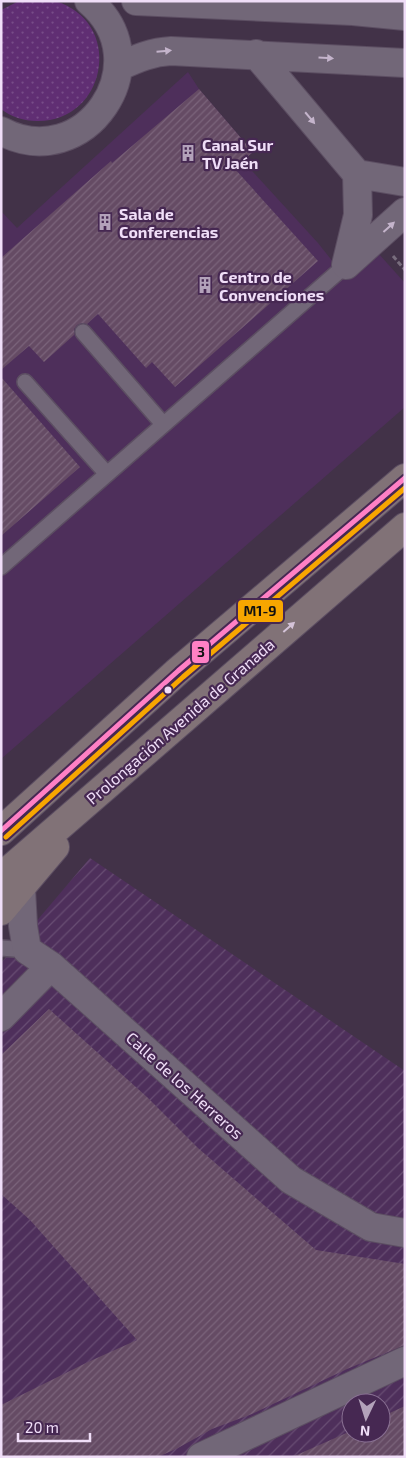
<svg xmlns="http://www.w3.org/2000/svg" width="406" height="1458" font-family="'Exo 2',sans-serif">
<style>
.built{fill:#4e2f5b}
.industrial{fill:url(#industrial-furrows);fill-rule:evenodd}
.grass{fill:url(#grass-dots)}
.building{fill:url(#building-hatch)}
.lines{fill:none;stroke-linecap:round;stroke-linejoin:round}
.service-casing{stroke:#5c4e62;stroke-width:18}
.minor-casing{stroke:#5c4e62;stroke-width:30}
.primary-casing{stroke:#5c4e62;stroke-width:30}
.path{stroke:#786d7d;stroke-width:3;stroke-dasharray:5 2.5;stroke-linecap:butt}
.service{stroke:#726778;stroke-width:15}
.minor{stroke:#726778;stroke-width:28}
.primary{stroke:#817277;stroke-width:28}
.bus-1-casing{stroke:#462852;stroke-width:9}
.bus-2-casing{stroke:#462852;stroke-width:9}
.bus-1{stroke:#ff80c5;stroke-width:5}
.bus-2{stroke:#f7a600;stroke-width:5}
.oneway{fill:#c4b4cb}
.oneway2{fill:#d4c3d8}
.bus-dot{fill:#f0def8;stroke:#462852;stroke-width:2}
.labels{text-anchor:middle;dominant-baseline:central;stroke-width:4.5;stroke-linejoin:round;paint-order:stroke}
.poi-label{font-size:16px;font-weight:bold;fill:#f0def8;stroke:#462852;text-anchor:start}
.street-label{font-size:16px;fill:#f0def8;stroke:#462852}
.line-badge{stroke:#462852;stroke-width:2}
.pale-badge-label{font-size:14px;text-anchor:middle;font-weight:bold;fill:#111}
</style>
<defs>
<pattern id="industrial-furrows" width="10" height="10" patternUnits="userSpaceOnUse" patternTransform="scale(1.25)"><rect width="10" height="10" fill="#4e2f5b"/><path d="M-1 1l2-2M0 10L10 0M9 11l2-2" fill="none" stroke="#684d73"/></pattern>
<pattern id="grass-dots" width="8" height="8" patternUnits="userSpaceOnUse" patternTransform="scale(1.25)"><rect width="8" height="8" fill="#602e73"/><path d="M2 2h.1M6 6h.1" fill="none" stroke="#774c88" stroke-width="1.8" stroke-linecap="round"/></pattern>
<pattern id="building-hatch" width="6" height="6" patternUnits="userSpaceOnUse" patternTransform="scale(1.25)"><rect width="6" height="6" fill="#654b64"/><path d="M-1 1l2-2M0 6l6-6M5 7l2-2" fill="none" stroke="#7b647b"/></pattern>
</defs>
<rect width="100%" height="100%" fill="#423248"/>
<path class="built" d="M188 72 199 89 253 152 243 161 318 243 345 277 378 253 405 283V407L1 759V211L17 228Z"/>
<path class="industrial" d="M90 858 405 1071V1457H1V963ZM351 1403H381V1433H351Z"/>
<path class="grass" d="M19 1C30 1 51 0 61 3 124 28 105 122 37 121 24 121 11 117 1 109V10Z"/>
<path class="building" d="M199 89 253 152 234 168 318 261 175 387 152 362 146 368 98 314 87 324 82 323 77 325 74 329V335L44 362 29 346 1 370V258L111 161 112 163Z
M1 377 80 467 1 536Z
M49 1009 147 1097 198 1148 316 1250 405 1264V1345L347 1369 252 1414 212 1429 178 1448 158 1457H1V1405L88 1362 137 1340 30 1220 1 1194V1055Z
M405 1406V1457H292L351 1431V1433H381V1417Z"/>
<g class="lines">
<g class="service-casing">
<path id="service" d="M83 332 163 424
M25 382 107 474
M1 567 346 265
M1 948 27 950"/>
</g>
<g class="minor-casing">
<path id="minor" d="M136 1 353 11 405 16
M256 54 357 174 358 215 346 265
M118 67C136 59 151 52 171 51L405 63
M1 131C85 176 162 62 89 1
M357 174 405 182
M346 265 405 212
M21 889 23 926 27 950 51 966 291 1180 371 1227 405 1233
M1 1017 51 966
M201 1457 405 1361"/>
</g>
<g class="primary-casing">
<path id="primary" d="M1 831 178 671 405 478
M1 877 405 527
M1 911 55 847"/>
</g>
<path class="path" d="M393 256 405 270"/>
<use href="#service" class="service"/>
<use href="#minor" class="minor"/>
<use href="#primary" class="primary"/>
<g class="bus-1-casing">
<path id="bus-1" d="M1 831 178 671 405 478"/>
</g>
<g class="bus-2-casing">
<path id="bus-2" d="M6 837 183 677 405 488"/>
</g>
<use href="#bus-1" class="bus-1"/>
<use href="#bus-2" class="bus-2"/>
</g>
<defs><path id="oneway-solid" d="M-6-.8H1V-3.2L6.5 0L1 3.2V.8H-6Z" transform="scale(1.25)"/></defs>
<g class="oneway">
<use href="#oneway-solid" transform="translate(164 51) rotate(-5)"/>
<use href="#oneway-solid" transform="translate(326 58) rotate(3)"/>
<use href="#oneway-solid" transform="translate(310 118) rotate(50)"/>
<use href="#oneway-solid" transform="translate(389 227) rotate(-42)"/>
</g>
<use class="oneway2" href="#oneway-solid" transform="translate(289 627) rotate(-41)"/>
<defs>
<g id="building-bare" transform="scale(1.35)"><path d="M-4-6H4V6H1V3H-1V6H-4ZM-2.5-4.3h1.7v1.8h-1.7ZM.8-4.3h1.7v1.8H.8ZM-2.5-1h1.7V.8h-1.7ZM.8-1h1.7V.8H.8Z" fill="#b3a2ba" stroke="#462852" stroke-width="2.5" paint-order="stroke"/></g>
</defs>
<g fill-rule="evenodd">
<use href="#building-bare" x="188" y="153"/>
<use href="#building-bare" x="105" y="222"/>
<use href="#building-bare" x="205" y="285"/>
</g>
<circle class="bus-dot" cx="168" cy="690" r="4.5"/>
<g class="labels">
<g class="poi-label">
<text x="202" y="144">Canal Sur<tspan x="202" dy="18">TV Jaén</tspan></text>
<text x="119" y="213">Sala de<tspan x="119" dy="18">Conferencias</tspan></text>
<text x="219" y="276">Centro de<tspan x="219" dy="18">Convenciones</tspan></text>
</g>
<g class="street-label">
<text transform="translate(180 721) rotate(-41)">Prolongación Avenida de Granada</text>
<text transform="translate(185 1085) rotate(42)">Calle de los Herreros</text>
</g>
</g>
<g class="line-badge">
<rect x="237" y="599" width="47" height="24" rx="5" fill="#f7a600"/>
<rect x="191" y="640" width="19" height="24" rx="5" fill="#ff80c5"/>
</g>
<g class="pale-badge-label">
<text x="260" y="616">M1-9</text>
<text x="201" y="657">3</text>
</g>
<rect width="406" height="1458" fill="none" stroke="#f0def8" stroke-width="5"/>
<g transform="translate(366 1418) rotate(184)"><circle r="24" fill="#462852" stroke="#8a7194"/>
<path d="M0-4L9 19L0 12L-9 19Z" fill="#b3a2ba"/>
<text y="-8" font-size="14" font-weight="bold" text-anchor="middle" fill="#f0def8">N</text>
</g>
<path d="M18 1433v8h72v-8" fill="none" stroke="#f0def8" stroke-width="2.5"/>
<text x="25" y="1433" font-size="15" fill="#f0def8" stroke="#462852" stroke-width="4" paint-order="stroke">20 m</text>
</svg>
